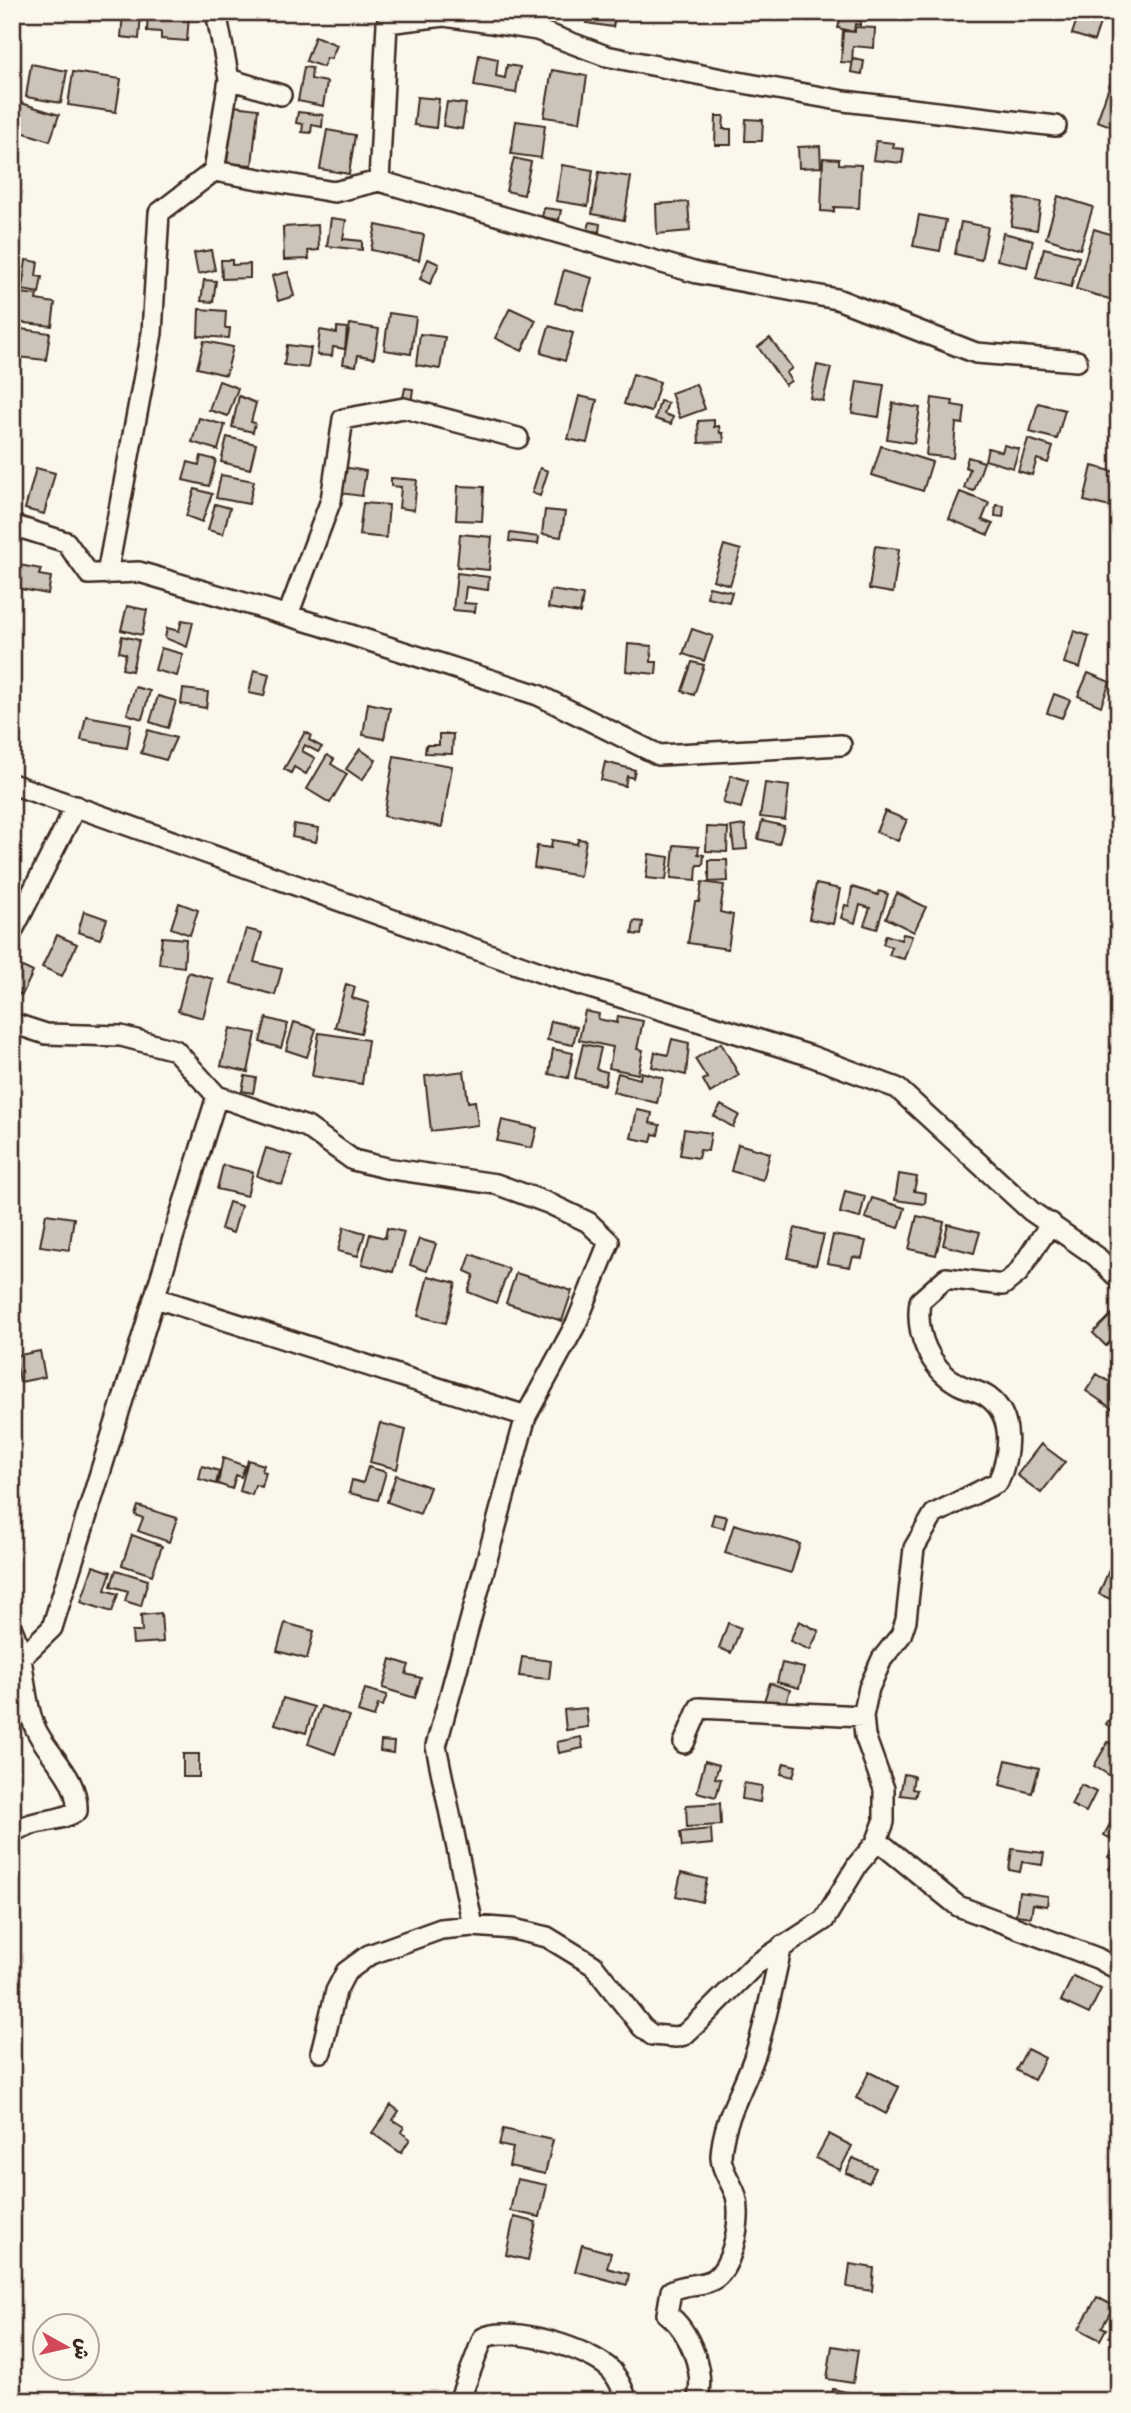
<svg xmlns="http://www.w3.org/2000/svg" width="1131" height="2413" font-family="Dekko,'Playpen Sans Arabic',sans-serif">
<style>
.building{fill:#ccc4b9;stroke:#3b2a1e;stroke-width:2}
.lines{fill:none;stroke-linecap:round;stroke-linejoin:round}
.street-casing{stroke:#3b2a1e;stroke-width:24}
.street{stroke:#fbf7ec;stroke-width:19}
</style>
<rect width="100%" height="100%" fill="#fbf7ec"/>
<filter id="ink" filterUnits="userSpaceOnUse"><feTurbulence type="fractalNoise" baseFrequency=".0143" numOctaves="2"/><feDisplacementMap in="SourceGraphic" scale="14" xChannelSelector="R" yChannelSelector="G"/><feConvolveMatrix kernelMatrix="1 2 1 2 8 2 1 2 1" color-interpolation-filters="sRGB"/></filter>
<g filter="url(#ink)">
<path class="building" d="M148 12 189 15 187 41 161 39V32L147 31Z
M588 12H616L613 27 586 23Z
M123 13 141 14 139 39 121 37Z
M1079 13 1101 20 1094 41 1072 34Z
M841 16 861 21 860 25 855 24 854 32 838 28Z
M855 27 875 28 874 48 853 46 852 63 841 62 843 31 855 32Z
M315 36 337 45 331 59 327 58 323 67 306 61Z
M479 55 498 59 496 76 505 78 507 65 520 67 516 93 474 86Z
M853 59 864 61 862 74 851 72Z
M31 64 67 71 61 103 26 97Z
M304 67 312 68 311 79 327 82 323 106 298 101Z
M552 70 587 76 580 122 544 117Z
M73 72 121 79 116 112 68 105Z
M1114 72 1119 74V129L1097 121Z
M417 97 439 99 436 128 414 125Z
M18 102 59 115 50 141 12 129Z
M447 102 466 104 462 129 443 126Z
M234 106 258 109 252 165 227 163Z
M298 112 323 115 322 127 312 125 311 133 302 132 303 124 296 123Z
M716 116H724L723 129H731V145H715Z
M746 119 763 120 762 141H745Z
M516 121 545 125 541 158 511 154Z
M327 130 355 135 349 174 320 169Z
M876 141 894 143 893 148 904 149 902 163 873 160Z
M820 146 821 167 799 168 798 147Z
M514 158 531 162 524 195 506 191Z
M823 158 839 159V164L861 165 859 208 834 207V212L821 211Z
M562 165 593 170 588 206 556 201Z
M599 172 631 177 624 220 592 214Z
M1058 196 1093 207 1080 249 1046 238Z
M1015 198 1041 202 1037 230 1011 226Z
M688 202 690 231 657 234 656 204Z
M544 208 561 210 559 220 542 217Z
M919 215 946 220 940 251 913 246Z
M331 218 346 220 343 239 362 241V250L327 246Z
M590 222 600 224 599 232 588 230Z
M961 222 988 227 981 260 955 254Z
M318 225 319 250 308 251 309 259 284 260 283 227Z
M376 225 424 235 419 260 371 250Z
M1094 229 1119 237V302L1076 289Z
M1003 233 1033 240 1027 267 997 260Z
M1044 248 1079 257 1071 287 1036 278Z
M211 250 215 270 198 274 194 253Z
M428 259 439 264 430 284 420 279Z
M26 260 38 262 36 276 42 277 39 293 22 290Z
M221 260H232V265L250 264V278L222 279Z
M564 270 592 278 583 310 555 303Z
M288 272 294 296 278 301 272 276Z
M204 280 216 281 213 302 201 301Z
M20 293 37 295 36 300 55 303 52 326 16 322Z
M510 308 536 320 522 351 495 338Z
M199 309 226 311 225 328H230L229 338 198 336Z
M389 313 416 317 411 354 384 350Z
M350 324 379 329 374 358 358 355 356 366 343 364Z
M549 326 573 333 565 361 541 353Z
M337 327 347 328 345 349 333 347 332 356 317 355 320 330 337 333Z
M21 329 50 333 46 360 17 357Z
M420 334 445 337 440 369 416 365Z
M770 338 792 368 786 373 791 381 785 385 758 347Z
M204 341 233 347 226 375 197 368Z
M287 345 311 348 308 368 284 365Z
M817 365 831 368 823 401 810 398Z
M633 374 660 382 651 412 624 404Z
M219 381 238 388 228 416 209 410Z
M857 381 884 385 879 417 852 413Z
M696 384 705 409 680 418 671 393Z
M405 388 413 389 411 404 402 403Z
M239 396 256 403 251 422 255 423 253 432 232 427Z
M579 396 597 400 587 443 568 439Z
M932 398 953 401 952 405 965 407 963 424 956 423 953 458 926 455Z
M660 401 668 403 664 414 673 417 671 424 655 419Z
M893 403 920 408 914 443 887 439Z
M1038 403 1065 410 1057 439 1030 432Z
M199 418 225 425 218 450 192 442Z
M714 420V427L719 426 720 433H723L724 442 699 443 698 421Z
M227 437 256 444 250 469 221 462Z
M1028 439 1053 447 1048 463 1037 459 1032 475 1018 471Z
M1004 445 1019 449 1013 468 985 460 988 448 1002 452Z
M881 446 932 462 923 491 872 475Z
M201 456 216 460 209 486 183 480 188 462 199 465Z
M968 457 984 462 974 491 964 488 970 469 965 467Z
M1092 466 1119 473V509L1084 501Z
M343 467 366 471 362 496 339 493Z
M36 468 55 473 44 514 25 509Z
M540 468 548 471 540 496 532 493Z
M221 475 254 481 249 504 216 498Z
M391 478 417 480 414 510 399 508 401 487 391 486Z
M458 486 484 487 482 521 456 520Z
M195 489 212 494 202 522 186 516Z
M960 492 989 503 982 520 993 524 988 535 949 519Z
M363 503 389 505 386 538 359 535Z
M215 504 230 508 223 534 208 530Z
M996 505 1004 506 1003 517 995 516Z
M545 510 565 512 561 537 542 534Z
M510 533 539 537 538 544 509 541Z
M460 534 492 537 489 570 457 567Z
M724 545 741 550 730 585 713 580Z
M875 546 899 549 893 593 869 589Z
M19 565 41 569 39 575 51 577 48 594 15 588Z
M457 573 489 577 488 590 466 587 464 603 476 604 475 612 453 610Z
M709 587 732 592 729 602 707 597Z
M551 590 583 595 580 613 548 608Z
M127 606 147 610 142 635 121 630Z
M182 620 193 622 187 647 165 638 167 628 179 631Z
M692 629 713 636 704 661 683 654Z
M1074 631 1089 636 1080 668 1064 663Z
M122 636 139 640 132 671 122 669 126 654 119 652Z
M628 644 652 646 651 662H657L656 674 626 671Z
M161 648 183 654 177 676 155 670Z
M692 662 704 665 694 695 682 691Z
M254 670 269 674 264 696 249 693Z
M1088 673 1110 682 1101 706 1078 696Z
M135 687 150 691 142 719 127 714Z
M183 689 208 692 206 708 181 704Z
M1054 694 1070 700 1062 718 1047 713Z
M158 696 176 701 168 728 150 722Z
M368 703 390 708 384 739 363 735Z
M86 716 131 724 127 748 81 740Z
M148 730 176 738 166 760 141 753Z
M305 732 311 735 309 740 322 747 318 752 305 745 302 751 315 758 306 774 294 767 291 773 284 769Z
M439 734H453L452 754 425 753 426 745H439Z
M360 749 376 760 362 780 346 769Z
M327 755 334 759 331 764 347 774 330 803 307 789Z
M394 756 452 766 442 827 384 816Z
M605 762 635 770 633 778 627 776 625 786 601 780Z
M731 775 748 781 741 808 723 803Z
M765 783 789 786 785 820 760 817Z
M885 811 907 820 898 841 876 832Z
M762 821 784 826 779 844 758 839Z
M294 824 319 828 316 842 292 837Z
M745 825 747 849 734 850 731 827Z
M707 827 728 828 727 852 706 851Z
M578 839 586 840 580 876 534 868 537 846 551 848 552 840 577 844Z
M674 845 699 847 698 854 704 855 703 865H697L696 880 671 878Z
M649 854 669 857 666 880 646 878Z
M709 860H727L728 881 709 882Z
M702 882 724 885 720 912 733 915 728 949 688 943 695 902H699Z
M816 884 840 889 833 924 809 919Z
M852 887 878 895 879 891 888 894 877 929 864 925 870 908 860 905 855 923 841 918 845 905 849 906Z
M897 893 926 907 914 932 886 918Z
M179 903 198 910 190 935 171 928Z
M84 911 107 919 100 939 78 932Z
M634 921 643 922 641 935 632 934Z
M246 929 262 933 254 962 282 969 275 995 231 983Z
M903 934 912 936 904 959 889 955 892 947 883 944 886 935 901 940Z
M57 935 77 944 62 976 42 967Z
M162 937 186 939 184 967 159 964Z
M12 962 33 972 22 995 15 992 12 998Z
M188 972 213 979 203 1018 178 1011Z
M346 984 355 987 352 998 369 1003 361 1033 335 1027Z
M585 1011 599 1014 598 1019 617 1023 618 1016 643 1021 637 1049 643 1050 638 1074 609 1068 613 1047 579 1040Z
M266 1018 288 1024 281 1048 260 1042Z
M551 1021 577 1027 573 1045 547 1040Z
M294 1022 316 1029 307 1057 286 1050Z
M230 1028 256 1033 248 1072 221 1066Z
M319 1033 368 1040 362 1084 312 1076Z
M672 1039 689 1043 686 1075 652 1067 655 1052 668 1055Z
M721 1043 739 1075 710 1093 703 1080 707 1078 695 1059Z
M583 1044 601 1048 596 1069 607 1072 605 1085 575 1078Z
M553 1049 573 1053 568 1078 549 1074Z
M464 1071 468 1102 475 1101 478 1125 431 1131 425 1076Z
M641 1072 663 1078 657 1103 613 1092 618 1073 640 1079Z
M245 1076 256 1078 253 1093 242 1091Z
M721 1105 739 1115 733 1127 714 1116Z
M637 1110 652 1113 650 1123 660 1125 658 1135 653 1134 651 1142 631 1138Z
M502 1120 537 1128 532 1148 497 1141Z
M684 1129 711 1133 708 1151 700 1150 698 1158 680 1155Z
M738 1144 770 1153 763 1180 731 1171Z
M266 1148 292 1156 282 1185 257 1176Z
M223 1165 253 1172 247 1196 217 1189Z
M899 1174 917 1177 914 1191 926 1193 925 1204 895 1200Z
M845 1191 865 1196 860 1218 840 1213Z
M872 1198 905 1208 899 1228 865 1218Z
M229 1202 241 1206 233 1233 221 1229Z
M46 1214 74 1218 69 1250 40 1246Z
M917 1216 944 1222 936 1255 909 1249Z
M948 1224 980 1232 974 1253 943 1245Z
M344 1227 365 1233 358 1256 338 1251Z
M387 1228 404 1232 393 1272 362 1264 370 1234 385 1238Z
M795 1228 824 1235 816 1265 788 1258Z
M833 1235 866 1241 862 1258 853 1257 850 1267 827 1263Z
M419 1239 436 1244 427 1271 410 1265Z
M471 1254 509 1269 496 1303 468 1292 474 1275 465 1271Z
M516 1273 572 1291 562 1321 506 1303Z
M428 1276 456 1283 446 1323 418 1316Z
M1116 1310 1119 1313V1333L1106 1346 1093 1333Z
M40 1351 45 1377 20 1382 15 1356Z
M1097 1374 1119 1388V1400L1113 1409 1086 1391Z
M380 1423 406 1430 397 1469 370 1462Z
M1041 1444 1065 1462 1041 1493 1017 1475Z
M223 1458 245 1466 241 1477 236 1475 232 1489 218 1484Z
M248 1460 264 1465 262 1471 266 1472 262 1487 255 1485 252 1495 240 1491Z
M202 1466 219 1471 216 1484 199 1479Z
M368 1467 386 1472 378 1500 349 1493 352 1480 363 1483Z
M396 1475 430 1487 420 1514 387 1502Z
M138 1506 177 1518 169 1542 138 1531 143 1518 135 1515Z
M714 1514 727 1517 724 1528 711 1525Z
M734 1524 800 1544 791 1573 725 1553Z
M132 1535 162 1546 152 1575 122 1565Z
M93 1566 111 1572 105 1590 118 1594 112 1612 81 1602Z
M116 1570 148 1580 141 1606 125 1601 128 1591 111 1586Z
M1109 1570 1119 1574V1603L1099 1594Z
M161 1613 163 1642 133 1644 132 1632H142L141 1615Z
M799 1621 819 1631 810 1650 790 1641Z
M285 1623 314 1631 307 1659 277 1651Z
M728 1623 741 1628 731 1653 719 1648Z
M522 1657 551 1661 549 1679 519 1676Z
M391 1659 409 1665 406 1674 421 1678 415 1698 383 1688Z
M782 1663 804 1668 799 1688 777 1682Z
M770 1683 790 1690 784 1709 764 1701Z
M365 1689 387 1695 383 1706 378 1705 374 1717 358 1712Z
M283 1698 314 1707 306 1733 275 1724Z
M321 1706 349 1716 335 1754 308 1744Z
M1119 1706V1733L1106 1724Z
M586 1708 588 1727 566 1730 564 1710Z
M581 1737 583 1748 559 1753 557 1742Z
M381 1741 394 1742 393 1753 380 1751Z
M1108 1742 1119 1748V1781L1094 1766Z
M183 1754H199V1777H183Z
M1006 1760 1039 1768 1032 1793 1000 1785Z
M705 1761 719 1765 715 1778 721 1779 716 1797 697 1792Z
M784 1763 796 1766 793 1777 781 1774Z
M904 1774 914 1776 912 1789 917 1790 915 1797 900 1795Z
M744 1783 762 1786 760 1802 742 1799Z
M1081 1785 1096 1792 1086 1812 1071 1805Z
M720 1803 721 1825 687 1827 686 1805Z
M1115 1815 1119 1817V1844L1104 1835Z
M711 1829 712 1844 682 1847 680 1832Z
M1012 1849 1044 1853 1042 1865 1022 1862 1020 1872 1009 1870Z
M1113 1849 1119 1852V1876L1109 1869 1114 1861 1108 1857Z
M681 1873 707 1879 702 1902 676 1896Z
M1019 1892 1048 1896 1047 1906 1033 1904 1031 1917 1016 1915Z
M1073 1976 1101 1989 1089 2014 1061 2001Z
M1027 2049 1045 2058 1034 2080 1016 2070Z
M869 2072 899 2087 886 2114 856 2098Z
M391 2105 399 2111 393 2120 404 2127 401 2132 410 2139 401 2153 372 2133Z
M503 2129 553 2140 545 2174 509 2166 513 2148 499 2145Z
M829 2134 852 2146 840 2170 816 2158Z
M853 2158 876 2168 869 2183 846 2173Z
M517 2179 547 2185 540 2217 510 2211Z
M514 2217 536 2222 528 2260 506 2255Z
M582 2245 611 2253 607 2268 629 2274 627 2285 575 2271Z
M850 2264 874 2268 872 2291 847 2287Z
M1097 2297 1114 2306 1102 2327 1106 2329 1100 2340 1079 2329Z
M1116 2317 1119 2318V2347L1111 2345 1114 2338 1109 2337Z
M832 2346 858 2350 853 2383 827 2379Z
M833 2389 855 2394 854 2401H831Z"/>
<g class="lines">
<g class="street-casing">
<path id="street" d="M216 12 229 79 281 95
M214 171 334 192 379 181 697 273 837 299 976 353 1077 361
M379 181 387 23 444 16 537 30 606 56 727 80 844 101 1056 126
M12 525 66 542 89 574 139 572 323 626 538 695 659 755 841 745
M107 574 152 333 159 213 214 171 229 79
M288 615 331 500 343 419 404 408 518 438
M12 784 545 974 808 1055 897 1088 1031 1211 1096 1256 1119 1279
M12 932 76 806
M12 1023 46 1034 121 1036 175 1050 217 1096 307 1127 353 1160 386 1168 496 1184 548 1203 588 1222 609 1242 577 1322 526 1416 156 1298
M12 1629C26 1659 22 1694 34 1725 45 1754 79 1776 77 1811 57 1824 36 1817 12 1833
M21 1658 52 1628 217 1096
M684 1743 699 1708 863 1716
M877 1840 958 1906 1097 1958 1119 1970
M473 1926 436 1746 526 1416
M321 2052 336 1991 346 1972 369 1955 441 1929 473 1926 513 1929 547 1937 593 1965 642 2027 652 2035 676 2037 684 2035 698 2022 755 1965 824 1920 858 1864 876 1843 884 1822V1789L865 1736 863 1716 869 1688 882 1659 901 1635 906 1620 914 1548 934 1514 998 1482C1010 1455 1015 1417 988 1397 980 1391 967 1389 958 1384 929 1368 915 1333 920 1301L946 1278 1003 1285 1018 1273 1051 1223
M459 2401 483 2338C509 2324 592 2349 612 2371 618 2379 624 2391 627 2401
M697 2401C706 2373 690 2331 667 2314L671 2291C686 2282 708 2288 720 2274 734 2257 742 2217 736 2196 732 2183 721 2170 721 2156 723 2119 743 2090 755 2055 767 2020 773 1982 782 1946"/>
</g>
<use href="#street" class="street"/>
</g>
</g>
<rect width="1131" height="2413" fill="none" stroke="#fbf7ec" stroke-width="42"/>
<rect x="21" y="21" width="1089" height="2371" fill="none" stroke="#3b2a1e" stroke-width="2.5" filter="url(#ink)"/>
<g transform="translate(66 2347) rotate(98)"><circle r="33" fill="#fbf7ec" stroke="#aea59a" stroke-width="2"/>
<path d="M0-5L12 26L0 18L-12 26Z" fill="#d1495b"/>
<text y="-10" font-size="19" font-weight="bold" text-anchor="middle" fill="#3b2a1e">ش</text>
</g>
</svg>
